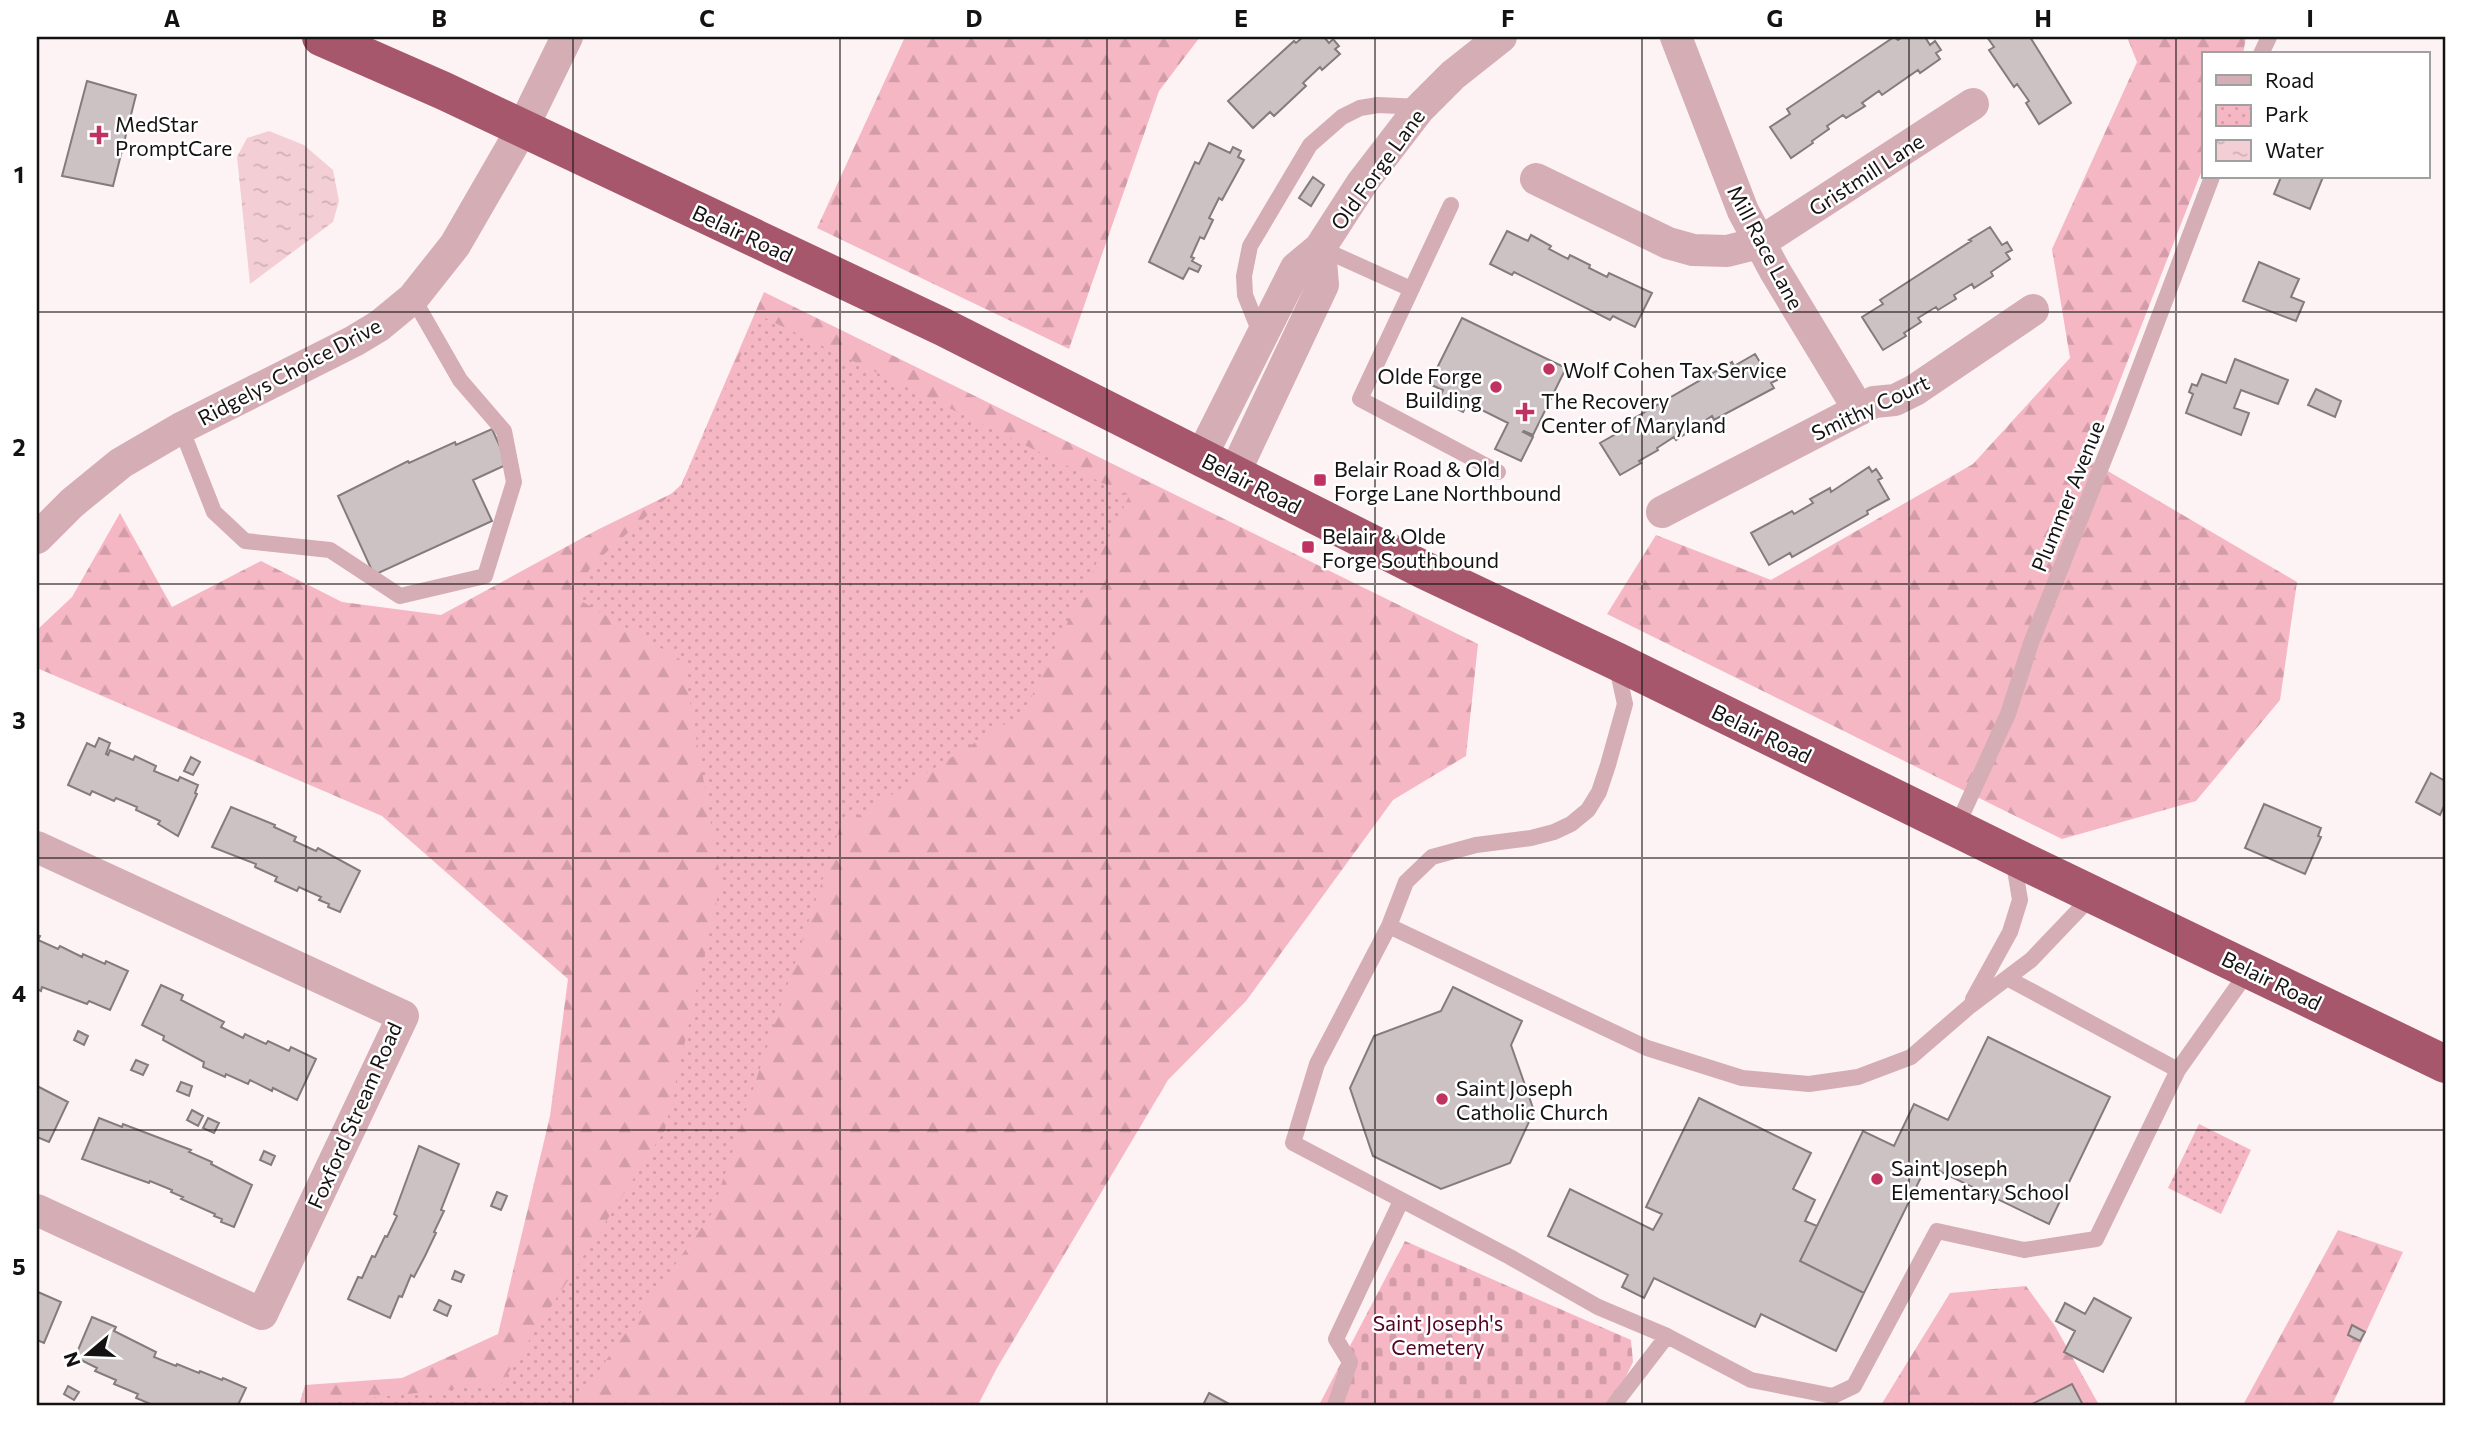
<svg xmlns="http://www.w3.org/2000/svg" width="2482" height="1442" font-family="Commissioner,sans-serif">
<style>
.forest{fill:url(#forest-firs)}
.cemetery{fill:url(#cemetery-stones)}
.park{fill:url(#park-dots)}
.water{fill:url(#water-ripples)}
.building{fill:#ccc2c4;stroke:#847b7d;stroke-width:2}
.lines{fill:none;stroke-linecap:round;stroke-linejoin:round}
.lane{stroke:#d5adb5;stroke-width:16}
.street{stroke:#d5adb5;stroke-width:32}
.highway{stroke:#a7576b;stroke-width:38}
.grid{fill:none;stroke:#151213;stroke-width:2;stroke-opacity:0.55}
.poi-dot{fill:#c03262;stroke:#fff;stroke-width:2.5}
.labels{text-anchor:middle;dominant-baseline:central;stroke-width:5;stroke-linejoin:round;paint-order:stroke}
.poi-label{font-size:21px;fill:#151213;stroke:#fff;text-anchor:start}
.street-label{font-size:21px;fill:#151213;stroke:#fff}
.park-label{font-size:21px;fill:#540523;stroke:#fff}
.neatline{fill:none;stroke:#151213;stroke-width:2.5}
.grid-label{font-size:23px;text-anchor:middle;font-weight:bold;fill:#151213}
</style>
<defs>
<pattern id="forest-firs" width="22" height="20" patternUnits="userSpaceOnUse" patternTransform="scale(1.75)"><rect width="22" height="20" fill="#f6b7c4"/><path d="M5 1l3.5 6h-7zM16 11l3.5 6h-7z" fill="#d29ca8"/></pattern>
<pattern id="cemetery-stones" width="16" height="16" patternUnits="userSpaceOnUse" patternTransform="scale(1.75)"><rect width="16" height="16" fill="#f6b7c4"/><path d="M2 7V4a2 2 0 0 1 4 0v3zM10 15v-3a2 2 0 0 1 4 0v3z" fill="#d29ca8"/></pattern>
<pattern id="park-dots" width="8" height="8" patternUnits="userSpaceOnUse" patternTransform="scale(1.75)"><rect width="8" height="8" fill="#f6b7c4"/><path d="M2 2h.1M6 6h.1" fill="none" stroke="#d29ca8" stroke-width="1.8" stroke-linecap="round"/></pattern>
<pattern id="water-ripples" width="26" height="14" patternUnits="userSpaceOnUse" patternTransform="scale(1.75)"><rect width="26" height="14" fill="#f4ced5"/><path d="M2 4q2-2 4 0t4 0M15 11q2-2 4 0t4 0" fill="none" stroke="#d0b0b6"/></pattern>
</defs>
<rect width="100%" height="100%" fill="#fdf3f5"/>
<path class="forest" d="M905 37H1200L1159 91 1069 349 817 228Z
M2127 37H2246L2243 54H2204V165L2089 460 2297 582 2280 700 2196 801 2062 839 1607 614 1656 535 1771 580 1973 464 2070 358 2052 249 2137 62Z
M764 292 1478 644 1466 756 1393 800 1246 1001 1168 1080 997 1368 978 1405H299L305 1385 402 1378 498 1334 550 1116 568 979 382 816 37 668V630L72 597 120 513 172 607 261 561 342 602 441 615 597 530 679 490Z
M2338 1230 2403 1252 2332 1405H2243Z
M2026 1286 2055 1326 2099 1405H1881L1950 1293Z"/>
<path class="cemetery" d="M1405 1241 1631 1340 1633 1362 1612 1405H1319Z"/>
<path class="park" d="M759 315 1129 496 1024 712 840 827 712 1213 574 1405H305L501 1384 665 1130 721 882 683 661 576 598 591 566 682 484Z
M2199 1124 2251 1150 2221 1214 2168 1188Z"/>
<path class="water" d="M269 131 304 145 333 170 339 201 333 222 250 284 237 157 247 138Z"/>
<path class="building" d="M1303 37H1324L1329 43 1333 39 1339 46 1335 49 1340 54 1322 70 1320 67 1303 83 1306 86 1274 116 1270 112 1253 128 1228 101 1294 41 1296 43Z
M1894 37 1898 40 1903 37H1925L1930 45 1935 41 1941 50 1936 53 1940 59 1920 73 1918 70 1882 95 1879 91 1862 103 1865 106 1846 118 1843 115 1827 126 1829 129 1812 141 1813 143 1791 158 1770 127 1790 114 1787 109Z
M1987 37H2030L2071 103 2039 124 2026 103 2029 101 2017 84 2014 87 1989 50 1994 47Z
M87 81 136 95 113 186 62 176Z
M1209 143 1230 153 1233 147 1241 151 1238 157 1244 160 1222 200 1219 198 1209 218 1213 220 1204 239 1200 237 1191 257 1194 258 1192 261 1201 266 1198 272 1189 268 1183 279 1149 262 1195 162 1199 164Z
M1313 177 1324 185 1311 206 1299 198Z
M2281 177H2323L2310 209 2274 194Z
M1990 227 2002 245 2007 242 2012 250 2006 253 2010 259 1991 272 1993 276 1974 288 1972 284 1954 295 1956 299 1938 310 1936 307 1918 318 1921 322 1904 333 1906 336 1883 350 1862 317 1883 304 1880 300 1971 241 1969 240Z
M1507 231 1528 241 1531 235 1551 246 1549 249 1568 259 1570 255 1590 265 1589 268 1607 277 1609 273 1652 293 1635 327 1613 316 1610 320 1514 272 1512 275 1490 264Z
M2259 262 2299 279 2291 297 2304 302 2296 321 2243 301Z
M1462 318 1566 368 1533 435 1524 431 1523 432 1533 437 1521 461 1495 449 1508 423 1468 403 1463 412 1438 400 1443 390 1429 384Z
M1755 354 1767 374 1772 371 1777 380 1771 383 1774 388 1714 420 1712 416 1676 440 1674 437 1657 448 1658 450 1639 461 1641 463 1620 475 1600 443 1621 431 1619 427 1732 362 1734 366Z
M2235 359 2288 380 2278 404 2241 390 2234 408 2249 413 2241 435 2186 413 2193 394 2189 392 2192 384 2197 386 2202 374 2226 383Z
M2316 389 2341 401 2335 417 2308 405Z
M492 429 508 464 473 480 492 521 374 575 338 496 408 461 409 463 455 442 456 445Z
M1869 467 1872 472 1876 469 1882 478 1878 480 1889 499 1867 511 1868 514 1792 557 1790 553 1769 565 1751 533 1792 511 1794 514 1813 503 1810 499 1830 488 1831 492Z
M99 738 110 743 106 754 108 755 110 750 133 760 135 756 156 766 154 771 178 781 180 777 198 785 195 793 197 794 178 836 158 824 160 821 136 810 137 807 116 798 114 801 92 791 90 795 68 785 87 743 95 747Z
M191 757 200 762 193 775 184 771Z
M2431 773 2445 781V804L2440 815 2416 802Z
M2264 804 2321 828 2318 836 2321 837 2305 874 2245 848Z
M231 807 275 825 274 827 296 837 294 841 316 851 318 848 360 871 340 912 328 907 329 904 319 900 321 897 299 887 297 891 275 881 277 877 255 867 256 864 212 847Z
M37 935 40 936 38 940 58 949 60 946 82 957 83 954 105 964 106 961 128 971 110 1010 89 1001 87 1004 42 987 41 991 37 989Z
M161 985 183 995 181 1000 224 1022 221 1027 243 1038 245 1034 266 1044 268 1041 289 1051 291 1047 316 1059 297 1100 273 1088 272 1091 250 1080 248 1084 226 1074 225 1077 203 1067 204 1062 163 1040 164 1036 142 1025Z
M1453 987 1522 1021 1511 1045 1534 1111 1510 1163 1441 1189 1373 1156 1350 1088 1374 1036 1441 1011Z
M78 1031 88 1036 84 1045 74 1040Z
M1988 1037 2110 1097 2049 1224 1927 1165 1864 1293 1800 1261 1863 1131 1894 1146 1914 1104 1948 1120Z
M136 1060 148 1065 143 1075 131 1070Z
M181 1082 192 1086 189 1096 177 1091Z
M37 1086 68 1102 49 1142 37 1137Z
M1699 1098 1811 1153 1793 1189 1815 1200 1805 1221 1817 1226 1800 1261 1864 1293 1836 1351 1761 1314 1755 1327 1654 1278 1644 1298 1622 1287 1628 1275 1548 1236 1570 1189 1653 1230 1662 1214 1646 1207Z
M192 1110 203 1116 198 1126 187 1120Z
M99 1118 122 1127 123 1124 191 1150 189 1152 212 1162 211 1164 252 1185 234 1227 221 1222 222 1219 214 1216 215 1214 181 1199 183 1197 171 1192 172 1190 150 1181 149 1183 82 1159Z
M208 1118 219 1123 214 1133 203 1128Z
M419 1146 459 1164 441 1210 444 1211 434 1232 436 1233 425 1256 414 1277 411 1275 402 1297 399 1296 390 1318 348 1299 358 1277 362 1278 372 1256 375 1257 385 1236 387 1237 397 1216 394 1214Z
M264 1151 275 1156 271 1165 260 1160Z
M497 1192 507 1196 501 1210 491 1206Z
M455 1271 464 1275 461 1282 452 1279Z
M38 1292 61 1302 44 1343 37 1340Z
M2094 1298 2131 1318 2103 1372 2064 1352 2075 1331 2056 1321 2065 1303 2085 1314Z
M439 1300 451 1306 447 1316 434 1310Z
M92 1317 116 1327 114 1331 156 1352 154 1357 176 1366 177 1364 199 1373 200 1371 222 1380 223 1378 246 1388 238 1405H153L136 1398 138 1394 114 1384 116 1380 95 1371 97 1368 75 1357Z
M2352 1325 2365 1332 2360 1341 2348 1335Z
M2072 1384 2083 1405H2030Z
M68 1386 79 1392 74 1400 64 1394Z
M1209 1393 1231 1405H1203Z"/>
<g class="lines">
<path class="lane" d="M2261 54 2269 37
M1451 205 1360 399 1498 472
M1320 248 1411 289
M1261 335 1245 295 1244 276 1250 246 1310 145 1342 117 1360 108 1378 105 1421 107
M181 428 214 512 245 541 330 550 400 596 485 576 514 482 504 431 460 380 413 298
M1616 663 1625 704 1608 765 1599 792 1588 810 1571 824 1554 832 1531 838 1476 845 1432 857 1406 882 1389 926 1317 1064 1293 1143 1510 1257 1598 1307 1667 1336 1751 1380 1833 1396 1854 1386 1937 1231 2024 1250 2096 1239 2178 1070 2249 970
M1956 828 2008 714 2031 643 2119 422 2212 177
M1389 926 1647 1048 1742 1078 1809 1084 1858 1077 1911 1057 1970 1006 2031 960 2093 895
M2007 978 2178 1070
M1973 999 2010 932 2020 900 2013 858
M1335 1405 1350 1362 1336 1339 1401 1201
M1614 1405 1667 1336"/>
<path class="street" d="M1676 37 1743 211 1775 271 1859 410
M1536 179 1668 243 1693 250 1727 251 1759 243 1973 104
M1201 457 1296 268 1320 248 1362 183 1419 109 1453 75 1501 37
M1234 474 1323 285 1320 248
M1662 512 1874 402 1895 400 1915 390 2033 310
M37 538 72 503 121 463 181 428 354 341 379 326 413 298 455 245 522 129 567 37
M37 847 403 1016 262 1314 37 1210"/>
<path class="highway" d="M321 37 444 91 943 327 1424 570 1616 661 2025 862 2445 1064"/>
</g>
<path class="grid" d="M306 37V1405M573 37V1405M840 37V1405M1107 37V1405M1375 37V1405M1642 37V1405M1909 37V1405M2176 37V1405M37 312H2445M37 584H2445M37 858H2445M37 1130H2445"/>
<g class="poi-dot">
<path d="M95.5 124.5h7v7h7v7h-7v7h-7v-7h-7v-7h7z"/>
<circle cx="1549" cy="369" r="7"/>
<circle cx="1496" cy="387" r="7"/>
<path d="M1521.5 401.5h7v7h7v7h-7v7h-7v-7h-7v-7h7z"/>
<rect x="1313" y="473" width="14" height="14" rx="3.5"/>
<rect x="1301" y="540" width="14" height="14" rx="3.5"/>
<circle cx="1442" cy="1099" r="7"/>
<circle cx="1877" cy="1179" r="7"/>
</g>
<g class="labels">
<g class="poi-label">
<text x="115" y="123">MedStar<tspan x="115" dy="24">PromptCare</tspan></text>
<text x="1563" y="369">Wolf Cohen Tax Service</text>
<text x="1482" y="375" text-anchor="end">Olde Forge<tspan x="1482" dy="24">Building</tspan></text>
<text x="1541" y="400">The Recovery<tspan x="1541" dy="24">Center of Maryland</tspan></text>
<text x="1334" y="468">Belair Road &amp; Old<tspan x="1334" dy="24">Forge Lane Northbound</tspan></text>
<text x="1322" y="535">Belair &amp; Olde<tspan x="1322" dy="24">Forge Southbound</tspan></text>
<text x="1456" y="1087">Saint Joseph<tspan x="1456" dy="24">Catholic Church</tspan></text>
<text x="1891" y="1167">Saint Joseph<tspan x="1891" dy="24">Elementary School</tspan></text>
</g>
<g class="street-label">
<text transform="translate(1377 169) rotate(-54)">Old Forge Lane</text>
<text transform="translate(1866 174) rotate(-33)">Gristmill Lane</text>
<text transform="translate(743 233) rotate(25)">Belair Road</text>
<text transform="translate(1766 247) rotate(62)">Mill Race Lane</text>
<text transform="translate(289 371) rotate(-28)">Ridgelys Choice Drive</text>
<text transform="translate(1870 407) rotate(-25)">Smithy Court</text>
<text transform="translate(1252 483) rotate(27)">Belair Road</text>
<text transform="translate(2067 496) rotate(-68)">Plummer Avenue</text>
<text transform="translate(1762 733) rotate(26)">Belair Road</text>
<text transform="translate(2272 980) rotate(26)">Belair Road</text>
<text transform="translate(354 1115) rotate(-66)">Foxford Stream Road</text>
</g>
<g class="park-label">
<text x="1438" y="1322">Saint Joseph's<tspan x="1438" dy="24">Cemetery</tspan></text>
</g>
</g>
<rect width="2482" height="1442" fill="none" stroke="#ffffff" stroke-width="77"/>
<rect x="2202" y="52" width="228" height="126" fill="#ffffff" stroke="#a1a0a1" stroke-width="2"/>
<rect x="2216" y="75" width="35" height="10" fill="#d5adb5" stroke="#a1a0a1" stroke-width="2"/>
<text x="2265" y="88" font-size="21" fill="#151213">Road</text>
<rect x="2216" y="105" width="35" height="21" fill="url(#park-dots)" stroke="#a1a0a1" stroke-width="2"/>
<text x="2265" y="122" font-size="21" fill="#151213">Park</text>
<rect x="2216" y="140" width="35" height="21" fill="url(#water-ripples)" stroke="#a1a0a1" stroke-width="2"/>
<text x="2265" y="158" font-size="21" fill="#151213">Water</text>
<g transform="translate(88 1354) rotate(251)" stroke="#ffffff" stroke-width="5" paint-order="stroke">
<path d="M0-5L12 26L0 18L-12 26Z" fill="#151213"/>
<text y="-10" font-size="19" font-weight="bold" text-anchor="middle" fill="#151213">N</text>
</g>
<rect x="38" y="38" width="2406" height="1366" class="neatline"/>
<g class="grid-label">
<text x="172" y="27">A</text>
<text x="439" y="27">B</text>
<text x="707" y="27">C</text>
<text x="974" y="27">D</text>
<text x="1241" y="27">E</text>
<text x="1508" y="27">F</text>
<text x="1775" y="27">G</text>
<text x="2043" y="27">H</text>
<text x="2310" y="27">I</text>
<text x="19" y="183">1</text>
<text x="19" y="456">2</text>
<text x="19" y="729">3</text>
<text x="19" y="1002">4</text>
<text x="19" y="1275">5</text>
</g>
</svg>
